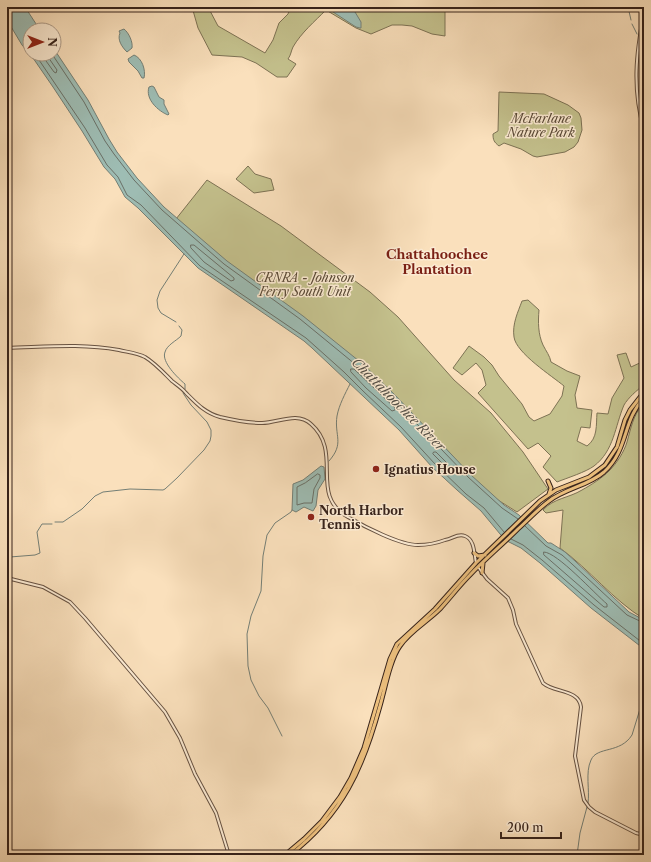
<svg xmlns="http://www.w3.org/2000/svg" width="651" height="862" font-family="'Libre Caslon Text',serif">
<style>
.green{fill:#c4c18d;stroke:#7d7254}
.water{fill:#9ebdb4;stroke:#747f76}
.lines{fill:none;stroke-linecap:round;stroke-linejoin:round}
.shore{stroke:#6a7067;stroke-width:1}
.stream{stroke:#747f76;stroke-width:1}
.minor-casing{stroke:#675242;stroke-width:4}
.major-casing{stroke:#36221a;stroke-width:5}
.minor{stroke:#fcebd3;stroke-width:2}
.major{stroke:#edc07e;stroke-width:3}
.poi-dot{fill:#8f2418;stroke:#fcebd3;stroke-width:1.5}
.labels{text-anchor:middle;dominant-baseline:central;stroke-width:3;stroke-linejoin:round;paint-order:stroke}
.park-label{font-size:12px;font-style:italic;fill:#5a4a37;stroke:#fcebd3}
.poi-label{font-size:12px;font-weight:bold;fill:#36221a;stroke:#fcebd3;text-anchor:start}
.neighbourhood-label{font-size:13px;font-weight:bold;fill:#7a1f14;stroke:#fcebd3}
.water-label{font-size:13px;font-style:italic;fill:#555048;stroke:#fcebd3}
</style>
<rect width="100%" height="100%" fill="#fae0bc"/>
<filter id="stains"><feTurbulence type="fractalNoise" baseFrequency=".005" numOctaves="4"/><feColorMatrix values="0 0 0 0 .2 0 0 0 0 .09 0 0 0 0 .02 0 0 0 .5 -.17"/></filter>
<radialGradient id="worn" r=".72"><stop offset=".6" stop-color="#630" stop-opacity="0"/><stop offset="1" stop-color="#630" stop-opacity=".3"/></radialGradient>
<path class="green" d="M192 7H208L218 26 265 53 273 40 279 23 288 14 291 7H445V36L432 34 412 26 402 25H392L371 34 356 28 326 10C315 21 301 33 293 47 291 51 291 55 288 59L296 64 287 77H277L256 63 242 57 212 55 198 28Z
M499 92 544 94 568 105 579 113 581 118 582 130 578 142 574 147 565 152 537 157 533 156 521 149 504 143 499 146C494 142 493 140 493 134L498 131Z
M248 166 255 174 271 179 274 190 254 193 236 179Z
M207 180 281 226 370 292 398 317 454 380 491 413 523 452 548 489 517 512 490 495 268 297 176 219Z
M528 300 539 310C538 322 538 334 543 345 546 351 550 356 551 362L567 371 580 376 575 395 577 408 592 410 590 428 581 427 577 441 587 446C598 438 596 425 597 413L608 414 612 398 624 378 617 355 626 353 631 367 644 361V385C637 390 628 398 624 405 615 426 614 451 594 466 586 472 567 478 557 482L543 467 551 456 538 443 528 449 478 393 486 385 482 370 476 363 462 375 453 368 469 346 484 357 492 365 499 376 522 404 529 417 534 421 550 414 562 396 564 386C552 376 516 353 514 337 512 324 518 312 522 301Z
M642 405 644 412V619C613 600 590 570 560 548L563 510 546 513 543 510C554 498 569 498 582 490 591 485 602 478 609 471 617 463 624 452 627 442 631 428 633 416 642 405Z"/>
<path class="water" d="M7 7H25L40 30H30V54H54V49L88 100 109 139 117 152 137 178 164 207 227 261 303 316 364 365 394 394 471 475 504 505 519 515 548 543H551L565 552 575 561 629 612 644 620V649L591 608 540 563 521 548 505 540 481 511 457 490 432 467 399 430 312 348 304 341 198 268 138 208 125 197 115 179 104 167 82 131 53 87 33 58 22 45 7 20Z
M328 7H352L361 22V28H360L356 27 333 12Z
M124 29C129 33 133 42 132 48L127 52C122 47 117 40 120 33L119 31Z
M134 55C142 58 146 70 144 78H142L138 71 129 62 128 59Z
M152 86 154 87 159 97 164 100V104L169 114 168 115C158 111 145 99 149 87Z
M321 466 324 467 325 479 318 490 316 506 313 511 304 507 296 512 292 510 293 484 303 480Z"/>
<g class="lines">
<path class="shore" d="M35 54 85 128 107 165 118 177 127 195 141 205 200 266 306 338 344 372 363 391 401 427 435 464 466 494 484 508 504 532
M41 54 54 72 56 73 57 70 46 54
M52 54 84 102 105 141 114 154 134 180 162 210 224 264 300 319 361 369 391 397 468 477 502 508 518 519
M191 245H194L234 278V280L231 281 204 262 191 248Z
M351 369H354L395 408V410L392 411 366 388 351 372Z
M434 452H436L447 463V466H445L433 454Z
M318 474 320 475V478L314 489 312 503H304L297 505V487L305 483Z
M525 526 546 546 562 555 572 564 627 615 644 623
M511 539 523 545 542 560 594 605 644 644
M544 552C557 552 595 594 607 604V607H604L597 601 544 555Z"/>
<path class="stream" d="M628 7 631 20
M632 24 637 34
M641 39 644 41
M176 322 161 313 158 308 157 300 160 291 184 254
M329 461C345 443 334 436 337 416 339 405 345 394 350 384
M55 522H63L82 509 95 496 103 492 130 489 163 490 165 489 177 478 204 450 210 441 211 436V430L207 422 191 405 183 393 185 389V384C178 378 161 362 165 352 167 345 176 341 181 336L182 330 179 326
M7 559 10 557 35 555 40 553 37 532 42 524H52
M282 736 268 708 259 696 251 680 248 666 247 634 251 616 261 591 263 556 267 535 275 523 291 512 292 510
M588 803C590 790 585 773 591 760 597 746 620 754 632 735L644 696
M577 855 580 833 587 807"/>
<g class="minor-casing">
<path id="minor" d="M644 12C636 54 632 88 644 130
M7 348C45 347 81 343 119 350 127 352 137 353 145 357 155 363 164 373 172 381 177 385 182 388 186 393 196 403 205 413 220 417 233 420 248 423 262 423 278 423 297 411 311 424 344 453 308 495 348 517 365 527 400 545 418 545 427 545 437 543 445 540 453 539 457 533 465 536 475 540 474 554 476 563
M478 567 487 579 508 598 513 610 516 624 543 683C554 693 579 689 581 707L575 756 584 800 589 807 595 812 636 833 644 835
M7 578 43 587 70 602 85 618 165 712 180 738 195 774 216 813 229 855"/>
</g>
<g class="major-casing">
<path id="major" d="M548 481 551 488 549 494
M474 553 478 556 485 555
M482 573 483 563
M285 855 304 839 322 821 340 797 351 778 364 748 390 659 397 644 435 609 476 563 540 501 556 490 589 477 605 465 617 447 625 420 630 410 644 392
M290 855C343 814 363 768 380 706 385 689 390 660 400 646 410 631 427 622 440 609 450 598 459 586 470 575 485 559 502 545 518 529 528 520 538 509 549 501 566 488 588 486 604 472 629 449 622 421 644 398"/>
</g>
<use href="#minor" class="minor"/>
<use href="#major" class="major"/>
</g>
<g class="poi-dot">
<circle cx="376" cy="469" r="4"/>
<circle cx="311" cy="517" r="4"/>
</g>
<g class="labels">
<g class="park-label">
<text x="541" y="118">McFarlane<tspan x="541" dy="14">Nature Park</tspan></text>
<text x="305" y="277">CRNRA - Johnson<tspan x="305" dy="14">Ferry South Unit</tspan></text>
</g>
<g class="poi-label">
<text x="384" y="469">Ignatius House</text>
<text x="319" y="510">North Harbor<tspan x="319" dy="14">Tennis</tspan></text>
</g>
<g class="neighbourhood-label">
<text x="437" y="254">Chattahoochee<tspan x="437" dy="15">Plantation</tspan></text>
</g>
<g class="water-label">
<text transform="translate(399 404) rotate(45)">Chattahoochee River</text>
</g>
</g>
<rect width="651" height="862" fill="none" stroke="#fae0bc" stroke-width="24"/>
<rect x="8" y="8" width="635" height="846" fill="none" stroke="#36221a" stroke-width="2"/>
<rect x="12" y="12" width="627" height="838" fill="none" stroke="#36221a"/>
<g transform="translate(42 42) rotate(90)"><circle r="19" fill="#fcebd3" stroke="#ad9b89"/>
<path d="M0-3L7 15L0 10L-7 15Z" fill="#8f2418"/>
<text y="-6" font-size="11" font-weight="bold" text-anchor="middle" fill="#36221a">N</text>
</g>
<path d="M501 832v6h60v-6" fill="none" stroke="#36221a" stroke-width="2"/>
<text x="507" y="832" font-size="12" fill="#36221a" stroke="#fcebd3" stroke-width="3" paint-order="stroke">200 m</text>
<rect width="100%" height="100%" filter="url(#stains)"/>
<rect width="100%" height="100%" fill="url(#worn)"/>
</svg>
